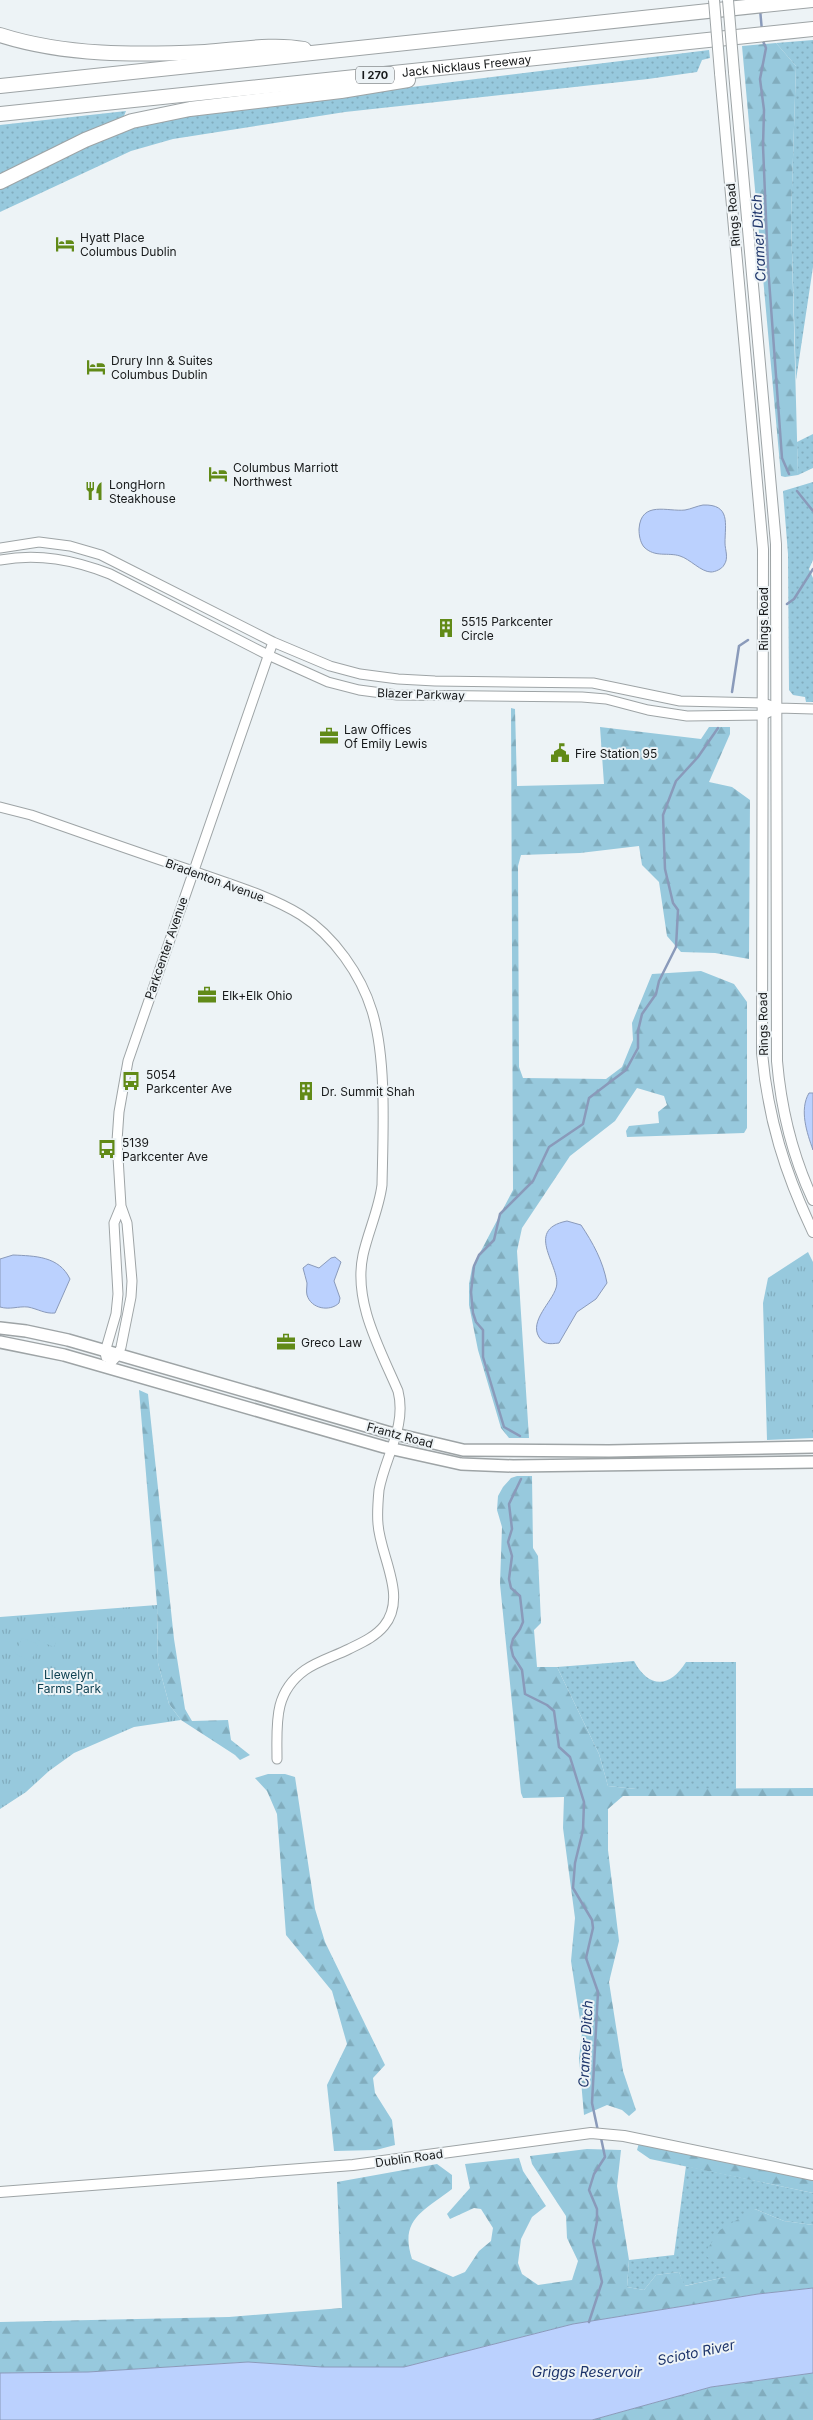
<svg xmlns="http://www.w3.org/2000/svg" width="813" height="2420" font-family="Inter,sans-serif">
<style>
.grass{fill:url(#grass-dots)}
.forest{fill:url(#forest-firs)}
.park{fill:url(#park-tufts)}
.garden{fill:#97c9dd}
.water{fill:#bbd1fe;stroke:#8a9aba}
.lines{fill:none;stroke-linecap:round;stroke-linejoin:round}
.stream{stroke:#8a9aba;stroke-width:2.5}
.tertiary-casing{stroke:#9ea4a6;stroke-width:11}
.secondary-casing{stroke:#9ea4a6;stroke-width:12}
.primary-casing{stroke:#9ea4a6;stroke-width:14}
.motorway-casing{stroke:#9ea4a6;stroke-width:16}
.tertiary{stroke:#fff;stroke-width:9}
.secondary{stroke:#fff;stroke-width:10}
.primary{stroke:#fff;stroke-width:11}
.motorway{stroke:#fff;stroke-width:14}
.secondary-bridge-casing{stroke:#9ea4a6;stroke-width:12;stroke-linecap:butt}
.secondary-bridge{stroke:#fff;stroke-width:10}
.labels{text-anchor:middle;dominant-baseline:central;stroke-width:4;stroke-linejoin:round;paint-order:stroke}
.shield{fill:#edf3f6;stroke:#575a5c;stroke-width:1}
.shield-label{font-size:11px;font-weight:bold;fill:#17191a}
.street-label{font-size:12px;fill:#17191a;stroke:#edf3f6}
.poi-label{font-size:12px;fill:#17191a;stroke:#edf3f6;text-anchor:start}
.park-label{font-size:12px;fill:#0f4152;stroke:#edf3f6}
.water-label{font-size:14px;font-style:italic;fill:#1e356b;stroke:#edf3f6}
</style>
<defs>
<pattern id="grass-dots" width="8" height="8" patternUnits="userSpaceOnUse" patternTransform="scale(1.25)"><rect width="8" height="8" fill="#97c9dd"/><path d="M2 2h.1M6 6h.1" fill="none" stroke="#81acbd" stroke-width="1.8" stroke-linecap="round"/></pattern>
<pattern id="forest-firs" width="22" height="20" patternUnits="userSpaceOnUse" patternTransform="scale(1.25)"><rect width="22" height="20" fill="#97c9dd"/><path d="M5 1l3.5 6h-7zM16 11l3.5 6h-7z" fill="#81acbd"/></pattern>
<pattern id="park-tufts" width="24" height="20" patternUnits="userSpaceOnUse" patternTransform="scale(1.25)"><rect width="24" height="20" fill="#97c9dd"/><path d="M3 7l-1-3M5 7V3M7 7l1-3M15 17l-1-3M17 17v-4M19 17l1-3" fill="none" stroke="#81acbd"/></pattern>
</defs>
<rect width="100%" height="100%" fill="#edf3f6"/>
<path class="grass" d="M813 40V267L796 380 791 218 796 66 776 43Z
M709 50 710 58 702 60 697 72 648 79 345 112 173 139 131 151 0 212V188L93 141 137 124 196 114Z
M126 111 122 121 0 177V125Z
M813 434V468L798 475 797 442Z
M813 482V560L809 569 813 578V702H806L805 697 793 695 789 690 788 554 783 491Z
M634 1661C649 1689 670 1688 686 1662H736V1789H636L608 1786 599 1754 557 1667Z
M686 2166 813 2193V2225L784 2221 755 2209 726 2277 684 2286 679 2272 656 2275 644 2290 627 2287 629 2260 674 2255Z"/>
<path class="forest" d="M776 43 796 66 791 218 798 475 785 477 781 476 742 46Z
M511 708 515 709 517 786 604 784 600 727 701 739 709 727H730V734L709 782 732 787 750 800 749 959 715 953 681 952 667 936 659 882 642 865 639 846 580 853 521 855 518 866 519 1067 523 1078 606 1079 622 1067 633 1040 632 1023 652 974 701 971 734 984 747 1002V1128L744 1133 627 1137 626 1131 629 1126 659 1123 658 1112 667 1105 664 1096 637 1088 615 1121 570 1156 522 1228 517 1251 529 1438H509L501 1428 478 1350 469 1305V1284L472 1268 513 1190Z
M139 1390 148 1394 174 1639 185 1709 192 1721 228 1720 231 1740 250 1755 240 1760 235 1755 181 1720 169 1704 158 1663 157 1605Z
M517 1476H532L533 1548 538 1556 541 1623 534 1630 537 1667H557L599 1754 608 1786 636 1789 813 1788V1796H623L608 1809V1850L619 1941 609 1982 623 2071 636 2110 629 2116 622 2110 607 2105 584 2115 579 2058 582 2033 571 1961 575 1918 563 1828 564 1797 523 1798 521 1793 500 1584 502 1527 497 1510 498 1496 503 1487 511 1478Z
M268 1774H285L295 1777 315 1909 325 1942 385 2065 373 2078 375 2093 392 2120 395 2145 376 2150 334 2151 327 2085 347 2044 332 1991 286 1935 277 1814 267 1791 255 1778Z
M639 2143 813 2180V2193L650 2159 637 2150Z
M587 2149 621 2150 617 2186 629 2260 627 2287 644 2290 656 2275 679 2272 685 2286 726 2277V2272L704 2254 720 2230 755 2209 784 2221 813 2225V2288L758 2294 573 2324 404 2367H322L248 2362 88 2372 0 2373V2322L229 2317 342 2308 337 2182 437 2164 452 2175V2189C424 2211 399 2219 412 2259L453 2277 465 2272 479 2251 491 2241 493 2228 481 2209 474 2208 450 2219 447 2214 470 2188 465 2164 519 2158 523 2171 546 2206 532 2217 521 2239 518 2263 522 2274 538 2285 572 2280 578 2261 567 2238 566 2216 532 2164 530 2156Z
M813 2373V2420H592L711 2387Z"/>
<path class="park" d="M808 1252 813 1262V1438L767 1440 763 1303 768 1278Z
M157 1605 158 1663 169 1704 181 1720 134 1727 74 1753 49 1771 26 1792 0 1809V1617Z"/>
<path class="garden" d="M45 1623 62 1630 54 1647 37 1640Z
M22 1638 38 1644 31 1661 15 1654Z"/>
<path class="water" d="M703 505C731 504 725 524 725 543 725 550 729 558 724 565 722 569 715 572 711 572 701 572 690 559 680 556 668 552 655 558 644 547 640 542 639 535 639 529 641 500 668 512 685 510 691 509 697 506 703 505Z
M809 1093H813V1150C807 1133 799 1110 809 1093Z
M567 1221 581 1225C593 1243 603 1261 607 1283L596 1299 577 1312 559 1343C550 1344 544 1345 539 1337 529 1321 552 1302 556 1288 563 1268 522 1230 567 1221Z
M13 1255C35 1256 59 1256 70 1279L55 1313C45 1314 38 1309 28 1307 18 1306 10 1310 0 1307V1259Z
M335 1257 341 1262 334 1281 340 1298 339 1303C330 1312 311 1309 307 1295 306 1291 307 1287 307 1283 306 1278 304 1273 303 1268L308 1264 319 1268 331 1258Z
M813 2288V2373L711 2387 592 2420H0V2373L88 2372 248 2362 322 2367H404L573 2324 758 2294Z"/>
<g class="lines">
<path class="stream" d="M760 9 762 31
M762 39 766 48 760 79 764 110 763 146 768 266 782 458 789 474
M797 491 813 511
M787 604 794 599 813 569
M732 692 739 646 748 640
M520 1436 504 1427 483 1357V1330L476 1322 473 1313 471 1292 474 1266 479 1255 494 1240 500 1214 533 1181 549 1147 583 1124 589 1098 626 1070 638 1048V1031L642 1014 656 994 659 981 676 947 678 910 673 903 665 869 663 815 676 781 698 757 718 728
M521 1479 509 1504 512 1529 508 1542 512 1556 509 1579 511 1588 520 1596 523 1622 520 1629 513 1639 511 1647 513 1656 522 1670 525 1694 547 1705 554 1711 559 1747 570 1757 584 1802 583 1830 575 1863 573 1888 592 1920 593 1928 586 1958 598 1992 592 2103 598 2131
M589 2322 602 2282 593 2241 597 2221V2209L589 2190 594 2174 605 2157 601 2138"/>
<g class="tertiary-casing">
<path id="tertiary" d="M0 548 39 542 70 546 101 555 273 642 330 666 360 674 398 679 435 681 593 683 680 701 763 703 778 708 813 709
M0 560C39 553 74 560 110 574L268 655 328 682 359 690 397 695 582 697 606 699 648 710 687 716 763 715 778 708
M0 807 31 815C85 834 139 853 193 871 229 884 268 895 301 915 334 936 361 975 372 1011 387 1060 383 1133 382 1185 379 1209 368 1232 363 1255 353 1302 380 1349 398 1391 407 1426 385 1457 379 1490 378 1501 377 1514 378 1524 380 1556 408 1597 384 1626 375 1637 361 1643 349 1649 335 1656 318 1661 305 1670 273 1693 277 1724 277 1759
M106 1357 105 1352 116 1314 118 1294 114 1223 121 1206
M107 1367 118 1355 121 1347 131 1297 132 1281 127 1223 121 1206 117 1141 119 1112 128 1061 273 642"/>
</g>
<g class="secondary-casing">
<path id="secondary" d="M734 72 776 544 777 1061C781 1108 793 1157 813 1200
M720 73 763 549 762 1053C768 1119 785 1173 813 1232
M0 2192 353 2165 591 2133 624 2136 813 2175"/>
</g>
<g class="primary-casing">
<path id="primary" d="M0 1328 26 1331 68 1340 387 1432 463 1450 609 1451 813 1447
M0 1342 64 1355 384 1447 461 1464 513 1466 813 1462"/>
</g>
<g class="motorway-casing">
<g id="motorway">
<path d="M0 35C66 56 136 55 205 52 238 50 272 43 304 49"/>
<path d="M0 86 812 0"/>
<path id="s1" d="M0 114 813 29"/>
<path d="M0 182 85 140 132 121 190 109 341 91 408 80"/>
</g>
</g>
<use href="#tertiary" class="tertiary"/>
<use href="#secondary" class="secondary"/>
<use href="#primary" class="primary"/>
<use href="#motorway" class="motorway"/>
<g class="secondary-bridge-casing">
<path id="secondary-bridge" d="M714 0 720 73
M728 0 734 72"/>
</g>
<use href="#secondary-bridge" class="secondary-bridge"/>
</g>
<defs>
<g id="hotel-bare" transform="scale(1.5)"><path d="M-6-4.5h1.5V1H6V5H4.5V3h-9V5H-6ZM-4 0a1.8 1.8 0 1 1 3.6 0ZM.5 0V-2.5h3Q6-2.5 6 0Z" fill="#618a17" stroke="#edf3f6" stroke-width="2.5" paint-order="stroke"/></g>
<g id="restaurant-bare" transform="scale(1.5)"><path d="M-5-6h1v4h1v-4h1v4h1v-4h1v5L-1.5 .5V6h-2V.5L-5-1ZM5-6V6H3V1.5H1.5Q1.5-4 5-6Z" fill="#618a17" stroke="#edf3f6" stroke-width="2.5" paint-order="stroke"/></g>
<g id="building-bare" transform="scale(1.5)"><path d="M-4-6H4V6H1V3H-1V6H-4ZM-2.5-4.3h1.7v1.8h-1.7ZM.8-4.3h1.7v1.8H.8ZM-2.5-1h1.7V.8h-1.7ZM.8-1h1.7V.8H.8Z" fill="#618a17" stroke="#edf3f6" stroke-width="2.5" paint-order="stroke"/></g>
<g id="office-bare" transform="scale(1.5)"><path d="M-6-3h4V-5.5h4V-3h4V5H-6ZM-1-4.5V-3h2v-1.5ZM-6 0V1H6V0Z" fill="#618a17" stroke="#edf3f6" stroke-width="2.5" paint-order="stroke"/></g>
<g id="civic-bare" transform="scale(1.5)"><path d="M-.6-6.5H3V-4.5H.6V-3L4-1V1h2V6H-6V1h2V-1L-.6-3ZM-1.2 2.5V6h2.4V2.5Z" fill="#618a17" stroke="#edf3f6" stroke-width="2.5" paint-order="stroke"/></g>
<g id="bus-bare" transform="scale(1.5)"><path d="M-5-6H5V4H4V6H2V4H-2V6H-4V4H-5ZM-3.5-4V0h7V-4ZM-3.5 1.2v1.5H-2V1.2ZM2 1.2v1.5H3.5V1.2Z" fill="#618a17" stroke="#edf3f6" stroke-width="2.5" paint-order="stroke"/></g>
</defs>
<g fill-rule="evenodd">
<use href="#hotel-bare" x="65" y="244"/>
<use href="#hotel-bare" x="96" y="367"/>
<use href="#hotel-bare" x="218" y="474"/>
<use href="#restaurant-bare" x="94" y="491"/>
<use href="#building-bare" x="446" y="628"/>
<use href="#office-bare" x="329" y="736"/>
<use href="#civic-bare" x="560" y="753"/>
<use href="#office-bare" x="207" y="995"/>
<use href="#bus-bare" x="131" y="1081"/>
<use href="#building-bare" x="306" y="1091"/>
<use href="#bus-bare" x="107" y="1149"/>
<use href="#office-bare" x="286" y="1342"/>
</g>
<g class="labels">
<rect class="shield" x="356" y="66.5" width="38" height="17" rx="4"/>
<g class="shield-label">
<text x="375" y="75">I 270</text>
</g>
<g class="street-label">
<text stroke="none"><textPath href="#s1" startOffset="469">Jack Nicklaus Freeway</textPath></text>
<text transform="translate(733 215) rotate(-95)">Rings Road</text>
<text transform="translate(763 619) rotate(-90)">Rings Road</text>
<text transform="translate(421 694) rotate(2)">Blazer Parkway</text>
<text transform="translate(215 880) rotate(20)">Bradenton Avenue</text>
<text transform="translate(166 948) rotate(-71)">Parkcenter Avenue</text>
<text transform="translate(763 1024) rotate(-91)">Rings Road</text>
<text transform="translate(400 1435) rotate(15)">Frantz Road</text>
<text transform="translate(409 2158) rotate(-8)">Dublin Road</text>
</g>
<g class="poi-label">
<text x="80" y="237">Hyatt Place<tspan x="80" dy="14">Columbus Dublin</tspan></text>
<text x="111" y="360">Drury Inn &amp; Suites<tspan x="111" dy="14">Columbus Dublin</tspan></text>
<text x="233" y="467">Columbus Marriott<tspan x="233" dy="14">Northwest</tspan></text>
<text x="109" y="484">LongHorn<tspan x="109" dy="14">Steakhouse</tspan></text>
<text x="461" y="621">5515 Parkcenter<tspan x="461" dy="14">Circle</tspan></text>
<text x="344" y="729">Law Offices<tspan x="344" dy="14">Of Emily Lewis</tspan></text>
<text x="575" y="753">Fire Station 95</text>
<text x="222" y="995">Elk+Elk Ohio</text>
<text x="146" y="1074">5054<tspan x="146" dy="14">Parkcenter Ave</tspan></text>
<text x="321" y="1091">Dr. Summit Shah</text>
<text x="122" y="1142">5139<tspan x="122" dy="14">Parkcenter Ave</tspan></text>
<text x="301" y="1342">Greco Law</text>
</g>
<g class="park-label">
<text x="69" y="1674">Llewelyn<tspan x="69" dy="14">Farms Park</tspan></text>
</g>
<g class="water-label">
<text transform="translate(758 238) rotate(-93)">Cramer Ditch</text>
<text transform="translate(585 2044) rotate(-87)">Cramer Ditch</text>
<text transform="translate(696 2352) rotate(-12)">Scioto River</text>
<text x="587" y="2371">Griggs Reservoir</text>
</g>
</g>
</svg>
